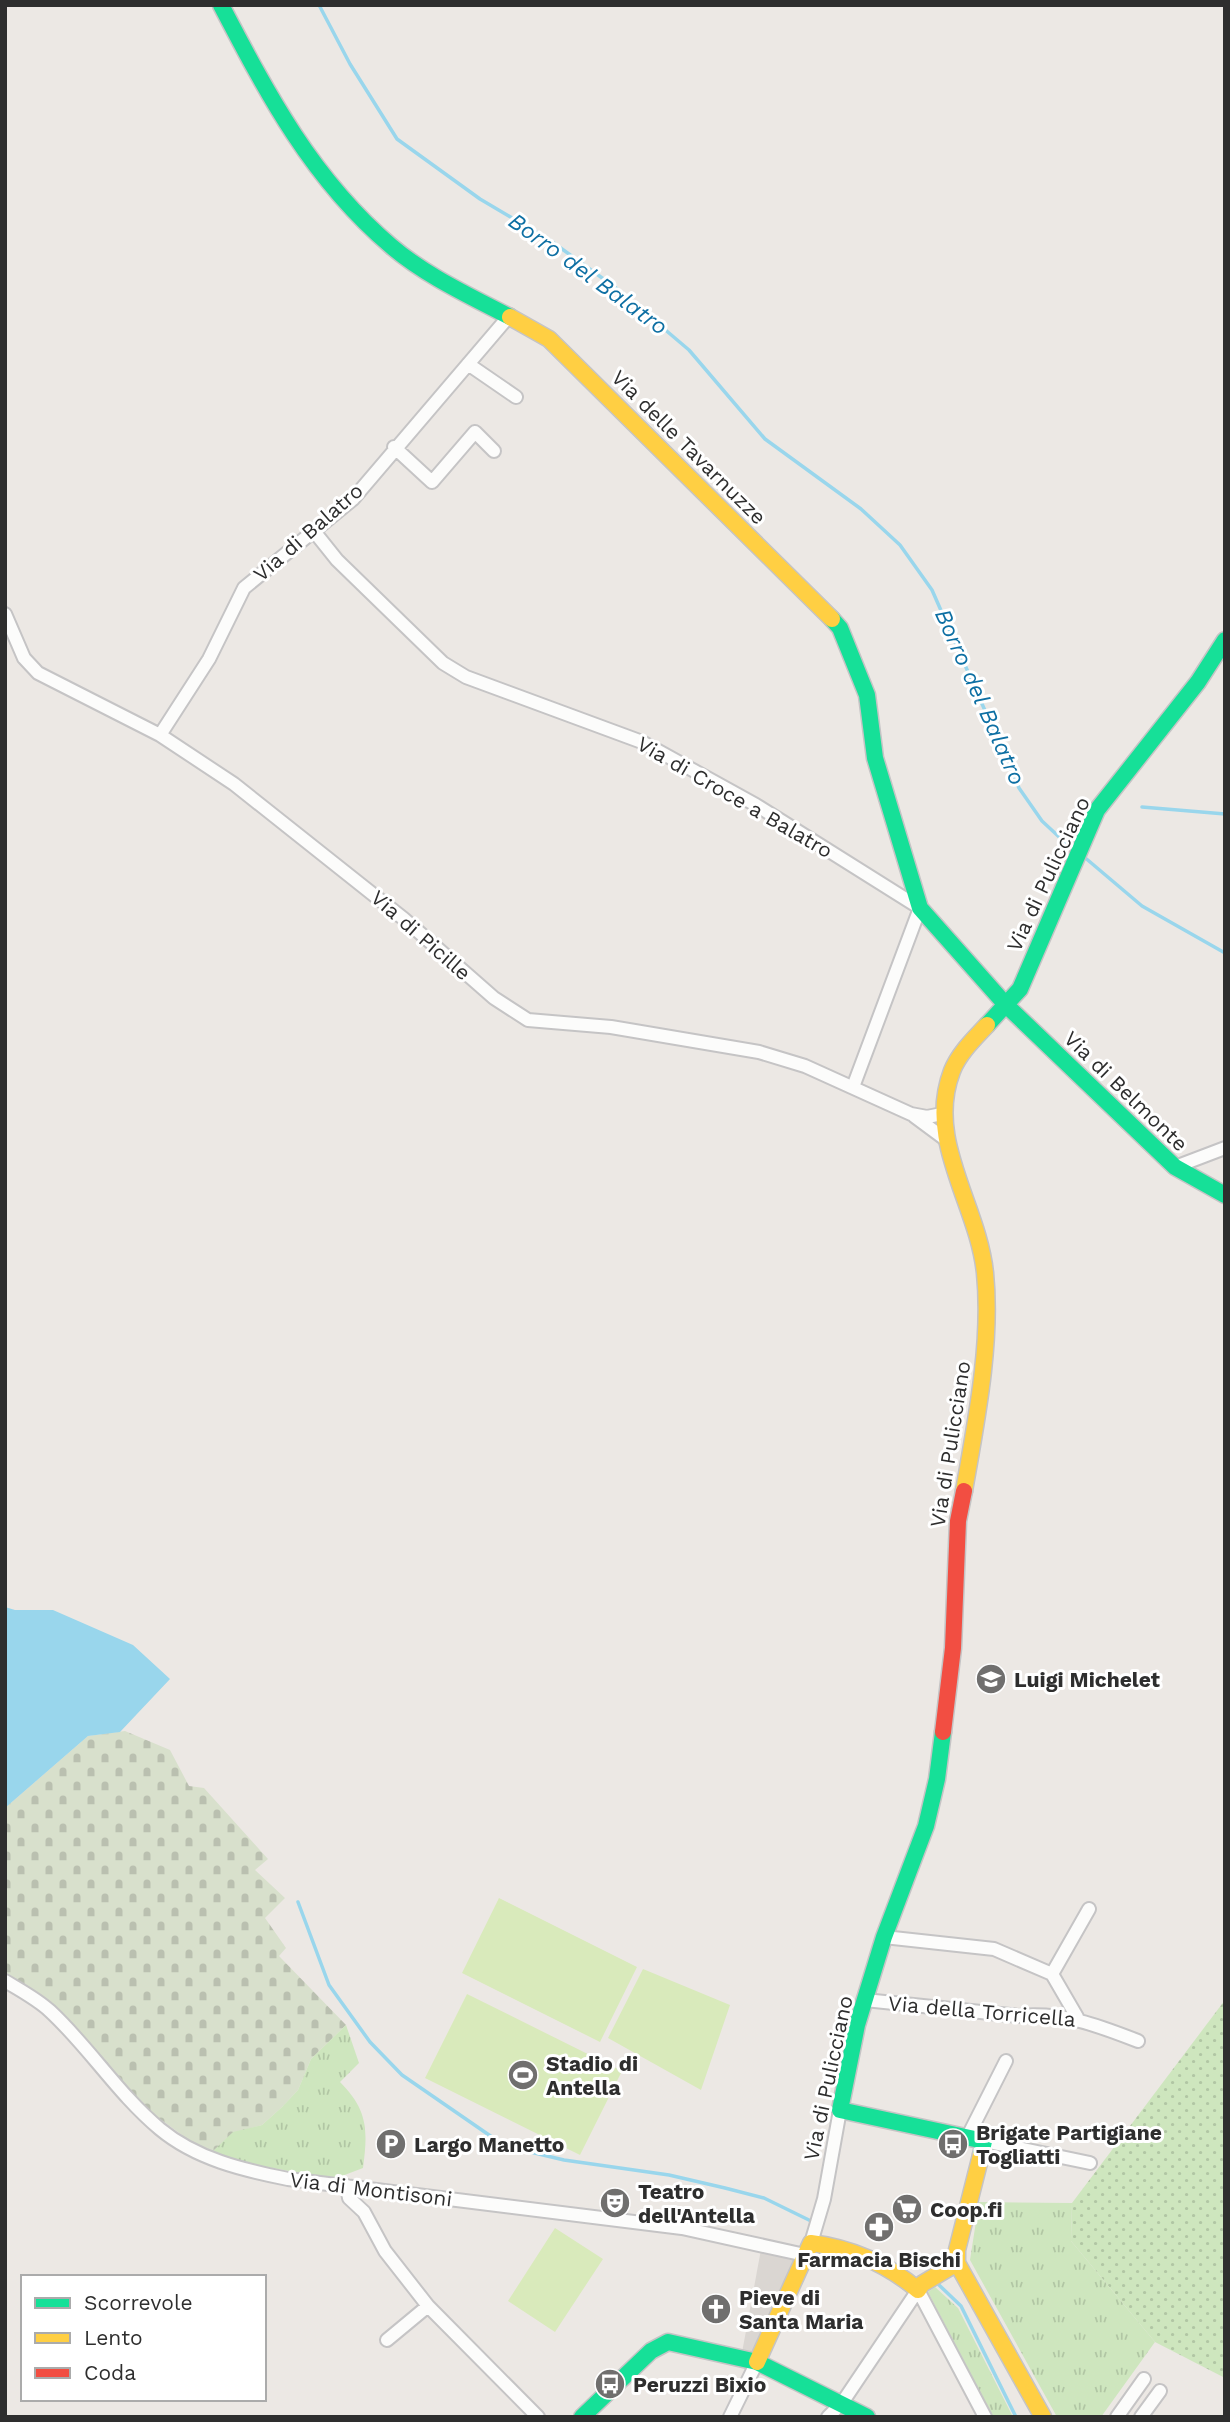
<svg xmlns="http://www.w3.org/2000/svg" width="1230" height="2422" font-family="'Work Sans',sans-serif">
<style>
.grass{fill:url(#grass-dots)}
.cemetery{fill:url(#cemetery-stones)}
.park{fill:url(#park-tufts)}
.pitch{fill:#d9eabb}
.plaza{fill:#dad6d2}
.water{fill:#99d6ec}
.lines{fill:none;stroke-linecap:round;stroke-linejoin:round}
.stream{stroke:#99d6ec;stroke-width:3.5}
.street-casing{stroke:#c5c4c5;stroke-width:16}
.fast-casing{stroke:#c5c4c5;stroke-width:19}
.slow-casing{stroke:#c5c4c5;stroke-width:19}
.jam-casing{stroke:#c5c4c5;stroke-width:19}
.street{stroke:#fcfcfb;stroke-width:12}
.fast{stroke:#16e098;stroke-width:16}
.slow{stroke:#ffcf43;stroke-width:16}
.jam{stroke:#f24e42;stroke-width:16}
.labels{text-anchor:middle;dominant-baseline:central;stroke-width:6;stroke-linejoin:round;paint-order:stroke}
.street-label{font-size:21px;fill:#2e2e2e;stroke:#fff}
.poi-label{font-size:21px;font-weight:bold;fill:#2e2e2e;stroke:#fff;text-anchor:start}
.water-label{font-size:23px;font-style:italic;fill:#0d6fa3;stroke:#fff}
</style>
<defs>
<pattern id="grass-dots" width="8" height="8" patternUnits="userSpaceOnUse" patternTransform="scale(1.75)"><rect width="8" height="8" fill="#cee6be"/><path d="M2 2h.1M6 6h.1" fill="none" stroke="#b1c6a4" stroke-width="1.8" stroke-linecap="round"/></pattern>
<pattern id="cemetery-stones" width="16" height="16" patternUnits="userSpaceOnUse" patternTransform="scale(1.75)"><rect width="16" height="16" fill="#d8e0cc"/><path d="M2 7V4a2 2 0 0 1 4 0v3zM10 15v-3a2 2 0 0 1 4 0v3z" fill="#bac0b0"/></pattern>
<pattern id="park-tufts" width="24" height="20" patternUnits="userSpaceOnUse" patternTransform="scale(1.75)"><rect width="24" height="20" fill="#cee6be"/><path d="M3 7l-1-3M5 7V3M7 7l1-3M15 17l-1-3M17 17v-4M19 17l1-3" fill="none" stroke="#b1c6a4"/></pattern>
</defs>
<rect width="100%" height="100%" fill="#ece8e4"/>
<path class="grass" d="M1225 2000V2378L1155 2342 1071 2241 1072 2203Z"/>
<path class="cemetery" d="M125 1731 170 1750 189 1786 204 1788 268 1859 255 1870 285 1898 265 1918 286 1948 279 1956 346 2025 311 2059 298 2090 282 2107 262 2125 233 2133 211 2153 200 2148 153 2114 127 2091 66 2018 5 1972V1808L88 1736Z"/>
<path class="park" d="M346 2025 359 2063 340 2082C368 2110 368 2130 363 2168L334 2179 239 2162 211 2153 233 2132 262 2125 282 2107 298 2090 311 2059Z
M979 2202 1072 2203 1071 2241 1155 2342 1101 2417H1057L970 2260Z
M935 2287 958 2308 1013 2417H993L928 2292Z"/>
<path class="pitch" d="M499 1898 637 1967 600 2042 462 1973Z
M643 1969 730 2005 701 2090 608 2038Z
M467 1994 622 2071 580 2155 425 2078Z
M555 2228 603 2259 555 2332 508 2301Z"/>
<path class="plaza" d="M762 2244 805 2255 757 2362 741 2358Z"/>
<path class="water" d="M5 1607 15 1610H53L133 1645 170 1679 120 1732 88 1736 5 1808Z"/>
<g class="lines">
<path class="stream" d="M319 5 350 64 397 139 480 199 551 241 616 288 689 350 765 439 861 509 900 545 932 590 1019 788 1042 821 1071 848
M1142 807 1225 814
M1083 856 1142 906 1225 953
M298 1902 329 1985 370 2042 402 2075 505 2146 564 2160 669 2175 725 2188 764 2198 813 2222
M939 2285 961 2306 1016 2417"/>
<g class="street-casing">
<path id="street" d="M468 364 516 397
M394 447 432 482 475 432 494 451
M313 530 337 560 443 663 466 677 642 742 756 805 920 908 853 1087
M5 614 24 658 38 673 160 735 234 784 404 919 494 998 528 1020 611 1027 759 1052 805 1066 911 1114 927 1117 942 1114
M160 735 209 659 244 588 353 499 510 315
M914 1116 945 1139
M1175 1167 1225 1148
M884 1937 994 1949 1052 1974 1077 2017
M1052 1974 1089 1909
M5 1981C20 1990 37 1999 50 2011 89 2047 118 2094 160 2129 196 2159 243 2170 288 2179L682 2228 805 2255
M865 2000 1019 2016C1063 2012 1097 2025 1138 2041
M967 2138 1006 2061
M984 2141 1090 2163
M347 2186 349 2198 364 2212 385 2251 428 2306 538 2417
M811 2243 824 2199 840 2110
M918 2290 985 2417
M387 2340 428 2306
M730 2417 757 2362
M828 2417 842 2403 918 2290
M1117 2417 1144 2379
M1141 2417 1160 2391"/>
</g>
<g class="fast-casing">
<path id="fast" d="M221 5C268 95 312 179 391 246 426 276 470 296 510 317
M832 619 840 628 867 695 875 758 920 908 1006 1005 1175 1167 1225 1195
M987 1025 1020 989 1097 810 1198 682 1225 640
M943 1732 937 1779 926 1826 884 1937 857 2025 840 2110 984 2141 981 2155
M582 2417 651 2351 668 2342 757 2362 867 2417"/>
</g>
<g class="slow-casing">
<path id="slow" d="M510 317 549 339 832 619
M964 1491C976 1422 992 1343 985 1273 978 1204 925 1141 952 1071 959 1053 975 1038 987 1025
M981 2155 957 2250V2263L1043 2417
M757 2362 811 2243C852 2248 887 2264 918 2290L922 2284 957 2263"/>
</g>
<g class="jam-casing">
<path id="jam" d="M943 1732 953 1648 958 1521 964 1491"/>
</g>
<use href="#street" class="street"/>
<use href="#fast" class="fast"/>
<use href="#slow" class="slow"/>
<use href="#jam" class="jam"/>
</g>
<defs>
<g id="school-disc" transform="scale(1.575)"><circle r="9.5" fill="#706f6e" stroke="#fff"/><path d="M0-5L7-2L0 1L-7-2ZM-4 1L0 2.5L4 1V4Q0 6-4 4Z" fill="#fff"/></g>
<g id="stadium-disc" transform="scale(1.575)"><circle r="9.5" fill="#706f6e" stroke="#fff"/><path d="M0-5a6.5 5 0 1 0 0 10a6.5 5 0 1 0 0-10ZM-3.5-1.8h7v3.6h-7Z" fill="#fff"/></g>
<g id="parking-disc" transform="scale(1.575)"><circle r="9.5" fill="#706f6e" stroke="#fff"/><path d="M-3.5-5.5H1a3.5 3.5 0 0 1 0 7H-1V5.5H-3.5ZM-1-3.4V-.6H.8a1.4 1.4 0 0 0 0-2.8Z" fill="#fff"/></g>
<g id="bus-disc" transform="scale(1.575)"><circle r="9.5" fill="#706f6e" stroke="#fff"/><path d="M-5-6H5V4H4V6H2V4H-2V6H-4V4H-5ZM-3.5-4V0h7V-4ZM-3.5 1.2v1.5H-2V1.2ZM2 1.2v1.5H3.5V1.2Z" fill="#fff"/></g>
<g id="theatre-disc" transform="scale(1.575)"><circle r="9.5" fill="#706f6e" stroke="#fff"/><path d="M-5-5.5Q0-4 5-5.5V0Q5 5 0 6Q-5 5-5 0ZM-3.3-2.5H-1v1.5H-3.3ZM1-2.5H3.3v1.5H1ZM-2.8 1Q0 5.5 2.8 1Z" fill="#fff"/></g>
<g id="supermarket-disc" transform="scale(1.575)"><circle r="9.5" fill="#706f6e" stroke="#fff"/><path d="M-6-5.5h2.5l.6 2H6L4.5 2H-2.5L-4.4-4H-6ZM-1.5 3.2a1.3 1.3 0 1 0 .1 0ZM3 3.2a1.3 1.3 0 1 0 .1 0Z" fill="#fff"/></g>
<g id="pharmacy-disc" transform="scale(1.575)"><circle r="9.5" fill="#706f6e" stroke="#fff"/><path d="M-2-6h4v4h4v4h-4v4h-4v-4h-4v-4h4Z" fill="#fff"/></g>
<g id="church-disc" transform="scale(1.575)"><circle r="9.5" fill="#706f6e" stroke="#fff"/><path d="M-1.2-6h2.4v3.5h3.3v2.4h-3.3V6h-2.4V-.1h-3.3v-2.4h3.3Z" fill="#fff"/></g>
</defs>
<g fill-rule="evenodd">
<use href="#school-disc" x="991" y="1679"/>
<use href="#stadium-disc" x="523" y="2075"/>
<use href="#parking-disc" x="391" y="2144"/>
<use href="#bus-disc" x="953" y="2144"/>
<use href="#theatre-disc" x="615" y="2203"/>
<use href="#supermarket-disc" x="907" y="2209"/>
<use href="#pharmacy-disc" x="879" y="2227"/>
<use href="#church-disc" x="716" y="2309"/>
<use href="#bus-disc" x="610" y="2384"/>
</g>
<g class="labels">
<g class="street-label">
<text transform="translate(689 447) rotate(45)">Via delle Tavarnuzze</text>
<text transform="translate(308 532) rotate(-41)">Via di Balatro</text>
<text transform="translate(735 797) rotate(30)">Via di Croce a Balatro</text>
<text transform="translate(1048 874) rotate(-65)">Via di Pulicciano</text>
<text transform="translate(421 935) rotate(41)">Via di Picille</text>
<text transform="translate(1126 1091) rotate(44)">Via di Belmonte</text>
<text transform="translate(950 1444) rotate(-81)">Via di Pulicciano</text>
<text transform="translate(982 2011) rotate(5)">Via della Torricella</text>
<text transform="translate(828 2078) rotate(-78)">Via di Pulicciano</text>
<text transform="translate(371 2189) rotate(7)">Via di Montisoni</text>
</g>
<g class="poi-label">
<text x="1014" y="1679">Luigi Michelet</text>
<text x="546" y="2063">Stadio di<tspan x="546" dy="24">Antella</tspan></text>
<text x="976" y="2132">Brigate Partigiane<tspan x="976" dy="24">Togliatti</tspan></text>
<text x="414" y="2144">Largo Manetto</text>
<text x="638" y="2191">Teatro<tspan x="638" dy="24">dell'Antella</tspan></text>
<text x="930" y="2209">Coop.fi</text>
<text x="879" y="2259" text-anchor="middle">Farmacia Bischi</text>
<text x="739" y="2297">Pieve di<tspan x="739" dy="24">Santa Maria</tspan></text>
<text x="633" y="2384">Peruzzi Bixio</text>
</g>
<g class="water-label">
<text transform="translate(588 274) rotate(36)">Borro del Balatro</text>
<text transform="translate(980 697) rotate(66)">Borro del Balatro</text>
</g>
</g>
<rect width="1230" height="2422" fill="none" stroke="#2e2e2e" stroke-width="14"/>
<rect x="21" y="2275" width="245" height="126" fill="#ffffff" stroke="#ababab" stroke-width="2"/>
<rect x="35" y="2298" width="35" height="10" fill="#16e098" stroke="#ababab" stroke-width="2"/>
<text x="84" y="2310" font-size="21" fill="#2e2e2e">Scorrevole</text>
<rect x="35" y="2333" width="35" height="10" fill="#ffcf43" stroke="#ababab" stroke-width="2"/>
<text x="84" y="2345" font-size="21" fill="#2e2e2e">Lento</text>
<rect x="35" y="2368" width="35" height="10" fill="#f24e42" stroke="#ababab" stroke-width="2"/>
<text x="84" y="2380" font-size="21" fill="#2e2e2e">Coda</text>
</svg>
